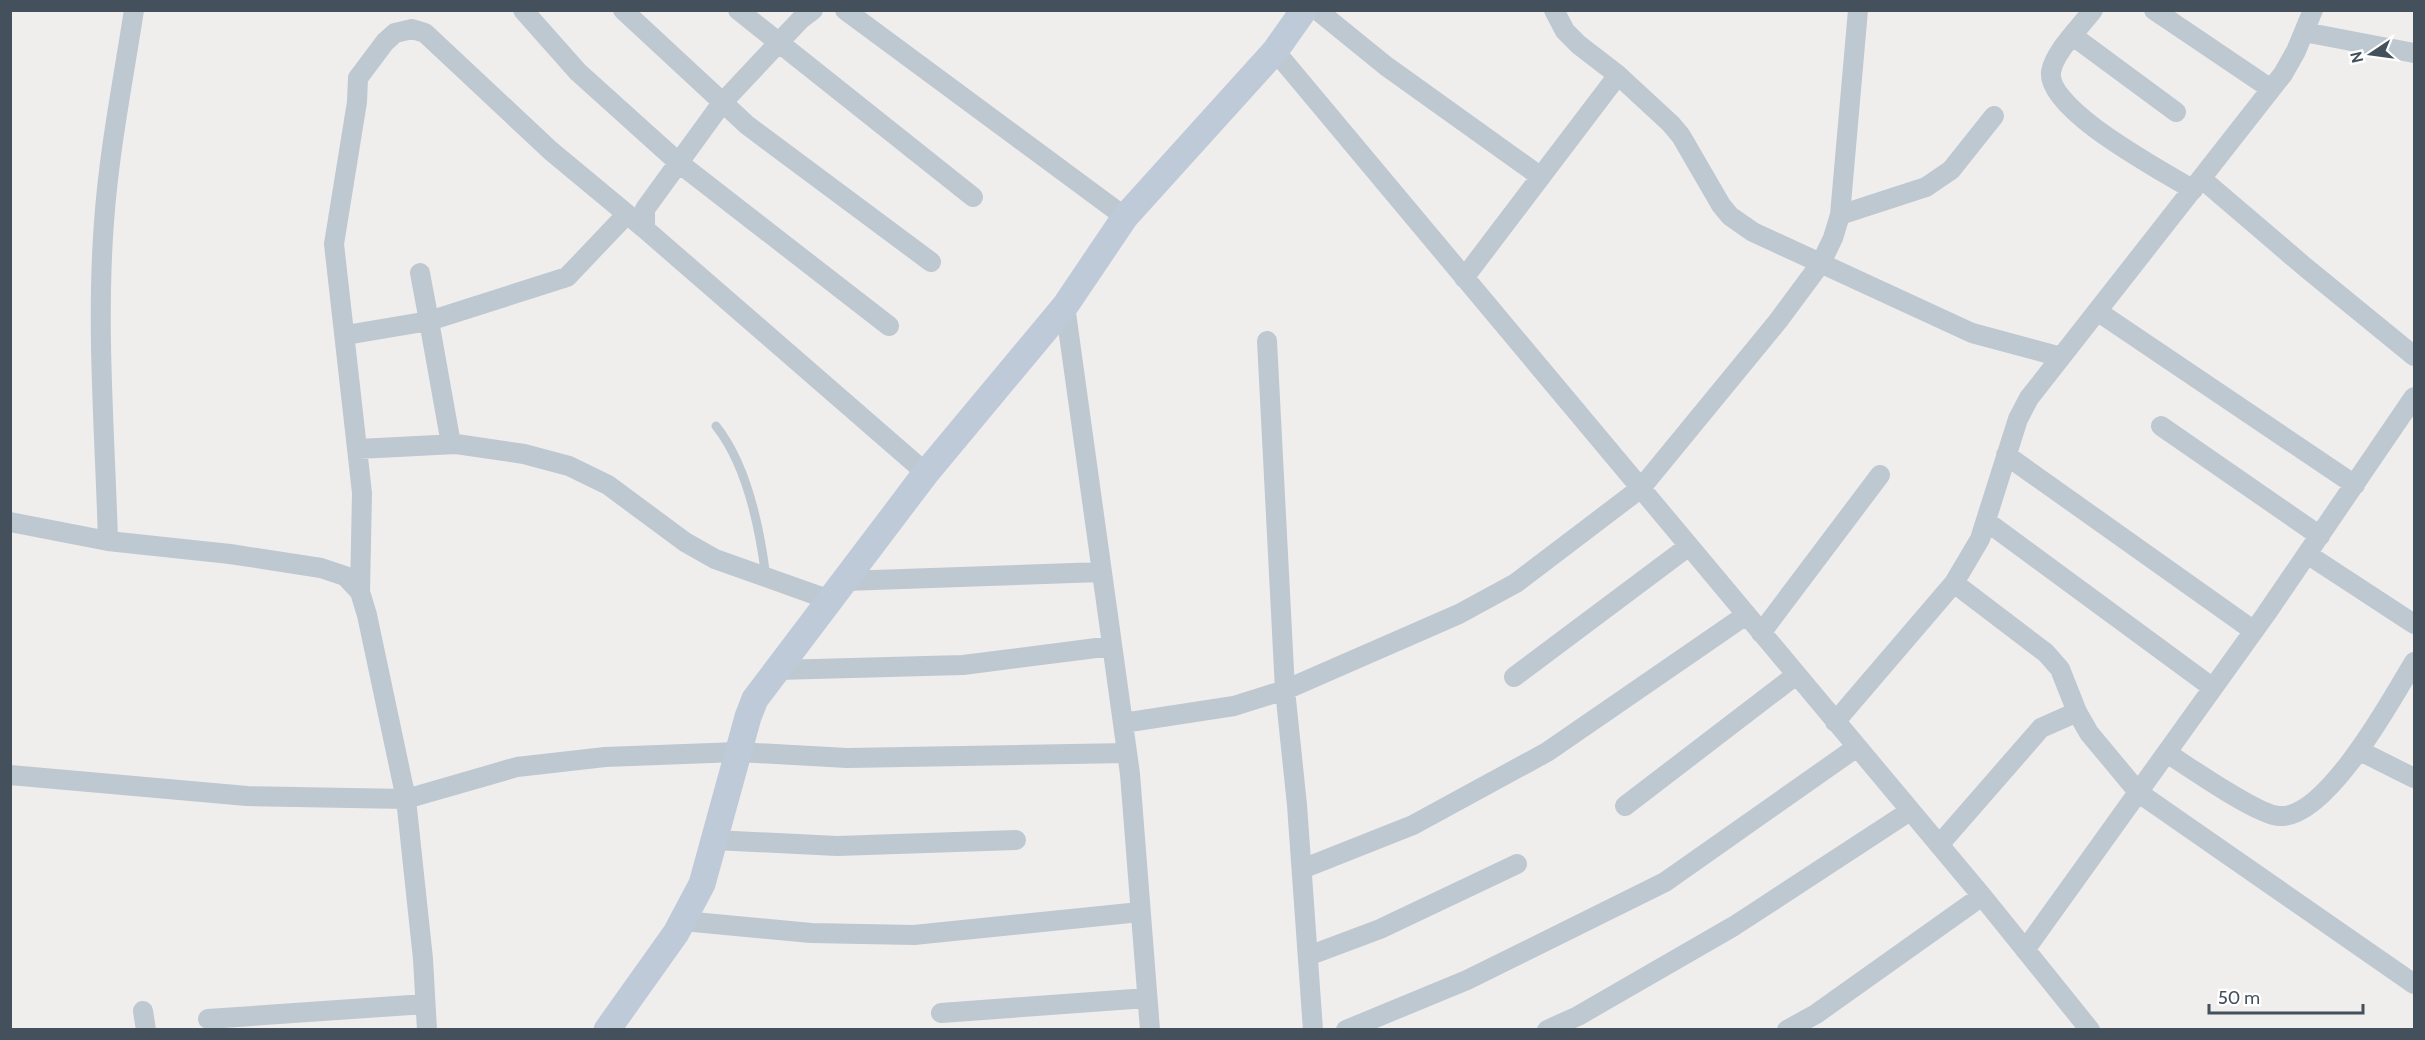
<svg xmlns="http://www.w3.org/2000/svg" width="2425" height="1040" font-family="Cabin,sans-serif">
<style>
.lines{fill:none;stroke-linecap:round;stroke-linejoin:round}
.lane{stroke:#bdc8d1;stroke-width:9}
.street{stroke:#bdc8d1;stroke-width:20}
.secondary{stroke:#becad8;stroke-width:27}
</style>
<rect width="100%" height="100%" fill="#f0eded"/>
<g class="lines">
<path class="lane" d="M716 426C747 465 760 529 766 578"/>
<path class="street" d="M523 10 578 72 679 163 889 326
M623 10 747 125 931 262
M738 10 973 197
M813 10 801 19 722 103 645 209V229L926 473
M845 10 1125 217
M1317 10 1386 66 1541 177
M1554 10 1565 31 1579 45 1618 75 1671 124 1681 136 1721 205 1730 216 1753 232 1972 333 2061 357
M2093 10C2081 26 2054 52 2051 72 2046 110 2163 171 2193 190
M2154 10 2271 89
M2304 32 2414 53
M2073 36 2176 112
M1275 51 1982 896 2090 1030
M2202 179 2305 267 2414 356
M1840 215 1926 187 1951 170 1994 116
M1464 278 1618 75
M1065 306 1130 774 1150 1030
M2097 311 2355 485
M346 335 429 321 420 273
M1267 341 1285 690 1297 805 1313 1030
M2161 426 2320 536
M451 444 429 321 567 277 627 214
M358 449 456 444 524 454 569 466 608 485 685 542 715 559 830 600
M2006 455 2254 631
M1986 521 2213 688
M10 522 108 541 230 554 321 568 345 576 360 592 367 615 406 799 423 959 427 1030
M108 541C105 436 96 328 104 222 109 151 123 81 134 10
M2307 554 2414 624
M845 581 1101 572
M1954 583 2046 653 2060 669 2077 712 2089 733 2139 793 2414 984
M360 592 362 493 334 244 357 102 358 78 385 42 395 33 412 29 425 33 551 151 645 229
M1761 633 1880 475
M777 670 963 665 1112 646
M1514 677 1689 546
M1835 722 1954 583 1980 539 2018 419 2029 398 2283 74 2296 51 2313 10
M1123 723 1234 706 1285 690 1459 614 1516 583 1641 488 1778 321 1821 263 1833 238 1840 215 1858 10
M2360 751 2414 778
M2167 753C2189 767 2257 815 2279 816 2326 820 2392 699 2414 662
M10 775 247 796 406 799 517 767 605 757 738 752 847 758 1127 753
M1625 806 1796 675
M714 840 837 846 1016 840
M1939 845 2041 728 2077 712
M1302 869 1413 825 1547 752 1746 615
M683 921 811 933 914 935 1140 912
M2025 950 2266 614 2414 397
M1308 956 1380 929 1517 864
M143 1011 146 1030
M941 1013 1147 998
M208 1019 425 1004
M1346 1030 1467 980 1665 882 1857 747
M1547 1030 1578 1016 1734 926 1910 811
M1787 1030 1816 1014 1982 896"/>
<path class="secondary" d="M607 1030 676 933 702 884 748 717 755 699 926 473 1065 306 1125 217 1275 51 1304 10"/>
</g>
<rect width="2425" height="1040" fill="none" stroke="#44515c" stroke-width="24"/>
<g transform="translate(2371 54) rotate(257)" stroke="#ffffff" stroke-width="4.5" paint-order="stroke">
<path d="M0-4.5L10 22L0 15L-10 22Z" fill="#44515c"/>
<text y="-9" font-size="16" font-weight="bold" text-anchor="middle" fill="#44515c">N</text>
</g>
<path d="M2209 1004v9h154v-9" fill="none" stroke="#44515c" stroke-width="3"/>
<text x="2218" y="1004" font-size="18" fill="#44515c" stroke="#ffffff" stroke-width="4.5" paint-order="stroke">50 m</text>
</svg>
